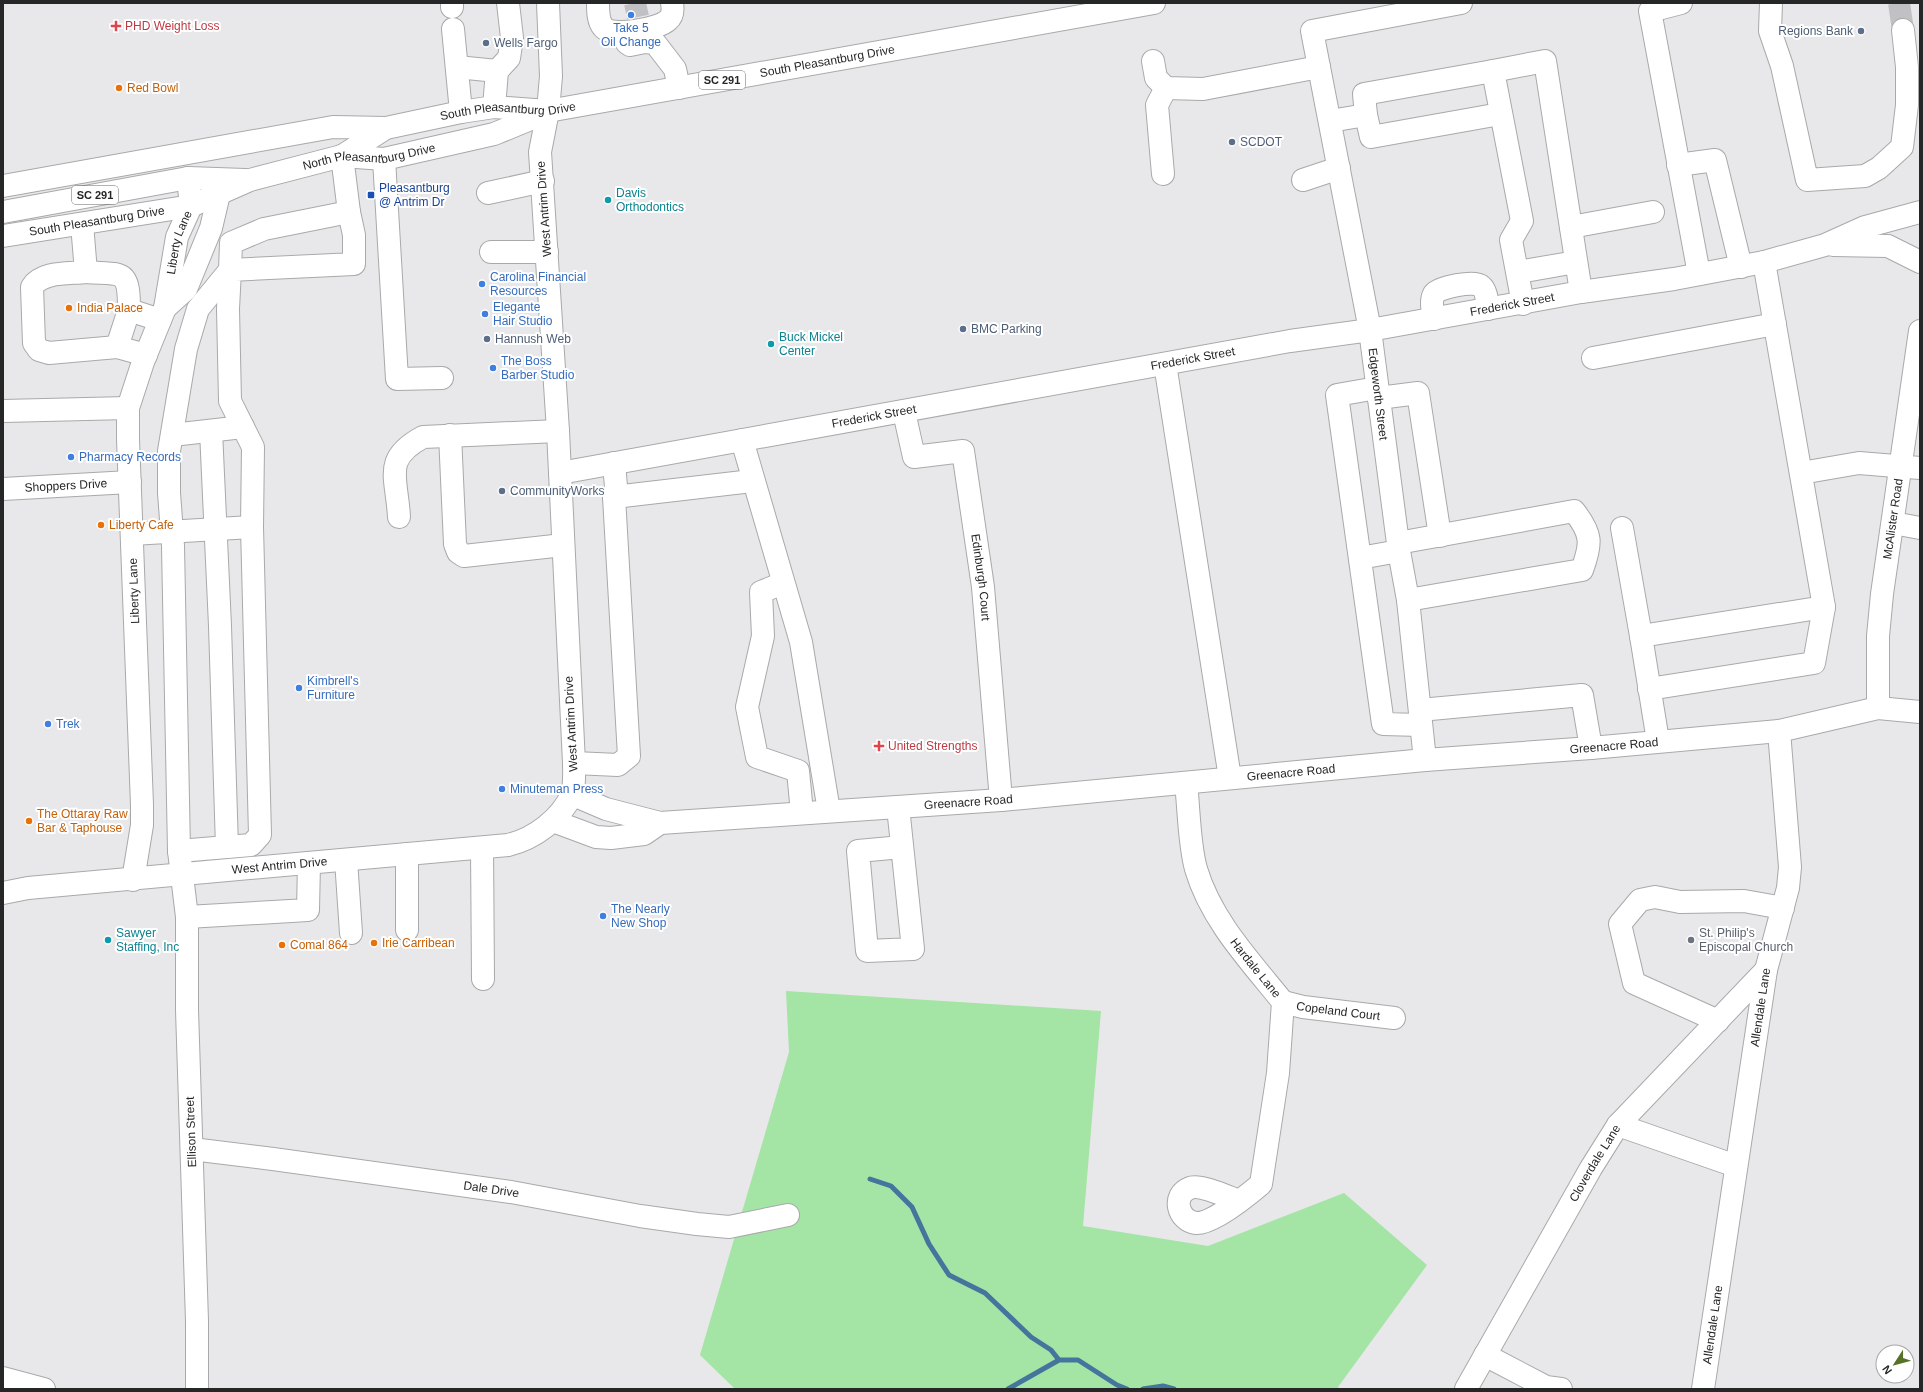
<svg xmlns="http://www.w3.org/2000/svg" width="1923" height="1392" font-family="Helvetica,sans-serif">
<style>
.green{fill:#a4e4a5}
.lines{fill:none;stroke-linecap:round;stroke-linejoin:round}
.stream{stroke:#43759d;stroke-width:5}
.minor-tunnel{stroke:#c1c1c3;stroke-width:22;stroke-dasharray:22 11;stroke-linecap:butt}
.minor-casing{stroke:#a8a9aa;stroke-width:24}
.major-casing{stroke:#a8a9aa;stroke-width:24}
.minor{stroke:#fff;stroke-width:22}
.major{stroke:#fff;stroke-width:22}
.shop-dot{fill:#3f7fe0;stroke:#fff;stroke-width:1.5}
.health-dot{fill:#e0444e;stroke:#fff;stroke-width:1.5}
.service-dot{fill:#5c6f8a;stroke:#fff;stroke-width:1.5}
.food-dot{fill:#e8710a;stroke:#fff;stroke-width:1.5}
.transit-dot{fill:#1a4fb4;stroke:#fff;stroke-width:1.5}
.culture-dot{fill:#0f9aa8;stroke:#fff;stroke-width:1.5}
.worship-dot{fill:#6b7280;stroke:#fff;stroke-width:1.5}
.labels{text-anchor:middle;dominant-baseline:central;stroke-width:4;stroke-linejoin:round;paint-order:stroke}
.shield{fill:#fff;stroke:#666767;stroke-width:1}
.shield-label{font-size:11px;font-weight:bold;fill:#252626}
.health-label{font-size:12px;fill:#be3a42;stroke:#fff;text-anchor:start}
.shop-label{font-size:12px;fill:#366cbe;stroke:#fff;text-anchor:start}
.service-label{font-size:12px;fill:#4e5e75;stroke:#fff;text-anchor:start}
.street-label{font-size:12px;fill:#252626;stroke:#fff}
.food-label{font-size:12px;fill:#c56008;stroke:#fff;text-anchor:start}
.transit-label{font-size:12px;fill:#164399;stroke:#fff;text-anchor:start}
.culture-label{font-size:12px;fill:#0d838f;stroke:#fff;text-anchor:start}
.worship-label{font-size:12px;fill:#5b616d;stroke:#fff;text-anchor:start}
</style>
<rect width="100%" height="100%" fill="#e8e8ea"/>
<path class="green" d="M786 991 1101 1011 1083 1226 1208 1246 1344 1193 1427 1265 1338 1387 1340 1389H735L700 1355 789 1052Z"/>
<g class="lines">
<path class="stream" d="M870 1179 891 1186 912 1207 929 1244 949 1275 985 1293 1031 1337 1051 1350 1059 1360
M1008 1389 1059 1360H1078L1117 1385 1127 1389
M1143 1389 1163 1386 1174 1389"/>
<path class="minor-tunnel" d="M635 3 638 17
M1899 3 1903 30"/>
<g class="minor-casing">
<g id="minor">
<path d="M452 3V7"/>
<path d="M598 3C598 11 598 21 603 27 611 38 659 29 668 20 673 16 673 9 672 3"/>
<path d="M1681 3 1650 11 1699 274"/>
<path d="M1771 3 1770 31 1782 66 1807 180 1865 176 1879 168 1902 147 1907 105V67L1903 30"/>
<path d="M453 29 461 112"/>
<path d="M627 43 630 45 645 42 655 43 675 69 679 88"/>
<path d="M1153 61 1156 78 1166 88 1203 89 1319 67"/>
<path d="M457 67 497 71"/>
<path d="M494 107 497 71 509 58 512 38 508 3"/>
<path d="M1366 115 1364 94 1493 71"/>
<path d="M1330 121 1366 115 1371 137 1500 114"/>
<path d="M384 159 397 379 442 378"/>
<path d="M1678 165 1715 160 1741 267"/>
<path d="M1163 174 1157 105 1166 88"/>
<path d="M1303 180 1339 168"/>
<path d="M488 193 543 181"/>
<path d="M82 224 86 272C69 274 42 271 32 287L34 343 39 350 49 353 117 347 146 355"/>
<path d="M1571 227 1653 212"/>
<path d="M1833 245 1888 246 1920 262"/>
<path d="M491 252H547"/>
<path d="M86 272C123 275 129 268 129 310L160 320"/>
<path d="M1518 272 1576 262"/>
<path d="M1523 304 1511 240 1522 221 1493 71 1545 61 1581 292"/>
<path d="M165 308 186 289 211 228 219 194"/>
<path d="M1434 319C1433 311 1430 301 1434 294 1439 287 1475 280 1481 286 1487 291 1487 302 1488 309"/>
<path d="M117 347 129 310"/>
<path d="M1593 358 1775 324"/>
<path d="M1165 364 1230 778"/>
<path d="M1377 388 1337 395 1383 724 1421 725"/>
<path d="M1379 398 1418 393 1440 536"/>
<path d="M3 411 128 408"/>
<path id="s1" d="M904 412 914 457 963 451 983 587 1001 800"/>
<path d="M211 431 220 626 227 847"/>
<path d="M172 435 243 427"/>
<path d="M450 435 455 544 458 552 464 556 563 545"/>
<path d="M742 440 801 642 829 811"/>
<path id="s2" d="M560 473 1290 341 1370 330 1581 292 1674 279 1764 262 1825 245 1865 227 1920 212"/>
<path d="M1801 473 1859 463 1920 468"/>
<path id="s3" d="M3 489 130 482"/>
<path d="M614 497 752 481"/>
<path d="M399 517C397 477 382 459 423 437L558 431"/>
<path d="M1893 523 1920 528"/>
<path d="M1622 528 1641 636"/>
<path d="M132 534 252 527"/>
<path d="M1398 543 1574 511C1592 534 1592 543 1582 570L1408 600"/>
<path d="M1360 558 1399 551"/>
<path d="M783 583 761 592 763 636 747 707 757 757 798 771 802 813"/>
<path d="M1649 689 1814 663 1824 607"/>
<path id="s4" d="M1878 708V636L1882 594 1920 331"/>
<path d="M1420 710 1582 695 1591 748"/>
<path d="M1658 741 1641 636 1824 607 1764 262"/>
<path d="M1425 760 1408 600 1399 551 1370 330 1312 31 1461 3"/>
<path d="M574 763 618 765 629 756 614 497 616 487 614 463"/>
<path id="s5" d="M1186 783C1189 810 1189 844 1196 869 1211 920 1250 961 1283 1002L1278 1073 1261 1184C1248 1195 1212 1224 1196 1223 1178 1221 1171 1195 1190 1188 1200 1184 1228 1197 1239 1201"/>
<path id="s6" d="M571 794 606 809 660 823 1001 800 1425 760 1591 748 1779 731 1878 708 1920 712"/>
<path d="M898 807 913 949 867 951 858 851 902 847"/>
<path d="M553 821 596 837 611 838 644 834 660 823"/>
<path d="M482 848 483 979"/>
<path d="M179 851 251 845 260 835 252 527 253 447 230 401 228 309 230 270 354 264V235L349 212 342 156"/>
<path d="M407 854V930"/>
<path d="M346 860 351 933"/>
<path id="s7" d="M133 880 142 825V805L128 439V408L143 362 165 308 177 237 191 206 188 178"/>
<path id="s8" d="M3 893 28 888 508 845C534 839 561 819 572 794 575 785 574 772 574 763L558 431 540 152 548 111 551 76 548 3"/>
<path d="M187 917 308 910 309 863"/>
<path id="s9" d="M1283 1002 1303 1007 1394 1018"/>
<path d="M1718 1021 1634 983 1620 924 1640 900 1655 897 1680 902 1744 901 1783 908"/>
<path d="M1618 1125 1736 1166"/>
<path id="s10" d="M192 1149 273 1159 511 1192 640 1216 697 1224 729 1227 788 1215"/>
<path d="M1485 1355 1546 1387 1561 1389"/>
<path d="M3 1378 44 1389"/>
<path d="M197 1389V1321L187 1010V917L179 851 173 546 169 493V451L186 349 198 309 230 270 231 243 264 229 349 212"/>
<path id="s11" d="M1466 1389 1591 1168 1618 1125 1766 970"/>
<path id="s12" d="M1703 1389 1766 970 1788 888 1790 867 1779 731"/>
</g>
</g>
<g class="major-casing">
<g id="major">
<path id="s13" d="M342 156 386 128 461 112 494 107 548 111 1154 3"/>
<path d="M3 186 333 127 386 128"/>
<path d="M3 212 188 178 245 180"/>
<path id="s14" d="M3 236 191 206 250 180 342 156 384 159 494 134 545 113"/>
</g>
</g>
<use href="#minor" class="minor"/>
<use href="#major" class="major"/>
</g>
<g class="shop-dot">
<circle cx="631" cy="15" r="4"/>
<circle cx="482" cy="284" r="4"/>
<circle cx="485" cy="314" r="4"/>
<circle cx="493" cy="368" r="4"/>
<circle cx="71" cy="457" r="4"/>
<circle cx="299" cy="688" r="4"/>
<circle cx="48" cy="724" r="4"/>
<circle cx="502" cy="789" r="4"/>
<circle cx="603" cy="916" r="4"/>
</g>
<g class="health-dot">
<path d="M114 20h4v4h4v4h-4v4h-4v-4h-4v-4h4z"/>
<path d="M877 740h4v4h4v4h-4v4h-4v-4h-4v-4h4z"/>
</g>
<g class="service-dot">
<circle cx="1861" cy="31" r="4"/>
<circle cx="486" cy="43" r="4"/>
<circle cx="1232" cy="142" r="4"/>
<circle cx="963" cy="329" r="4"/>
<circle cx="487" cy="339" r="4"/>
<circle cx="502" cy="491" r="4"/>
</g>
<g class="food-dot">
<circle cx="119" cy="88" r="4"/>
<circle cx="69" cy="308" r="4"/>
<circle cx="101" cy="525" r="4"/>
<circle cx="29" cy="821" r="4"/>
<circle cx="374" cy="943" r="4"/>
<circle cx="282" cy="945" r="4"/>
</g>
<rect class="transit-dot" x="367" y="191" width="8" height="8" rx="2"/>
<g class="culture-dot">
<circle cx="608" cy="200" r="4"/>
<circle cx="771" cy="344" r="4"/>
<circle cx="108" cy="940" r="4"/>
</g>
<circle class="worship-dot" cx="1691" cy="940" r="4"/>
<g class="labels">
<g class="shield">
<rect x="699" y="71" width="46" height="18" rx="3"/>
<rect x="72" y="186" width="46" height="18" rx="3"/>
</g>
<g class="shield-label">
<text x="722" y="80">SC 291</text>
<text x="95" y="195">SC 291</text>
</g>
<g class="health-label">
<text x="125" y="26">PHD Weight Loss</text>
<text x="888" y="746">United Strengths</text>
</g>
<g class="shop-label">
<text x="631" y="28" text-anchor="middle">Take 5<tspan x="631" dy="14">Oil Change</tspan></text>
<text x="490" y="277">Carolina Financial<tspan x="490" dy="14">Resources</tspan></text>
<text x="493" y="307">Elegante<tspan x="493" dy="14">Hair Studio</tspan></text>
<text x="501" y="361">The Boss<tspan x="501" dy="14">Barber Studio</tspan></text>
<text x="79" y="457">Pharmacy Records</text>
<text x="307" y="681">Kimbrell's<tspan x="307" dy="14">Furniture</tspan></text>
<text x="56" y="724">Trek</text>
<text x="510" y="789">Minuteman Press</text>
<text x="611" y="909">The Nearly<tspan x="611" dy="14">New Shop</tspan></text>
</g>
<g class="service-label">
<text x="1853" y="31" text-anchor="end">Regions Bank</text>
<text x="494" y="43">Wells Fargo</text>
<text x="1240" y="142">SCDOT</text>
<text x="971" y="329">BMC Parking</text>
<text x="495" y="339">Hannush Web</text>
<text x="510" y="491">CommunityWorks</text>
</g>
<g class="street-label">
<text stroke="none"><textPath href="#s13" startOffset="500">South Pleasantburg Drive</textPath></text>
<text stroke="none"><textPath href="#s13" startOffset="176">South Pleasantburg Drive</textPath></text>
<text stroke="none"><textPath href="#s14" startOffset="377">North Pleasantburg Drive</textPath></text>
<text transform="translate(544 209) rotate(-94)">West Antrim Drive</text>
<text stroke="none"><textPath href="#s14" startOffset="95">South Pleasantburg Drive</textPath></text>
<text stroke="none"><textPath href="#s7" startOffset="647">Liberty Lane</textPath></text>
<text stroke="none"><textPath href="#s2" startOffset="967">Frederick Street</textPath></text>
<text stroke="none"><textPath href="#s2" startOffset="643">Frederick Street</textPath></text>
<text transform="translate(1378 394) rotate(83)">Edgeworth Street</text>
<text stroke="none"><textPath href="#s2" startOffset="319">Frederick Street</textPath></text>
<text stroke="none"><textPath href="#s3" startOffset="63">Shoppers Drive</textPath></text>
<text stroke="none"><textPath href="#s4" startOffset="190">McAlister Road</textPath></text>
<text stroke="none"><textPath href="#s1" startOffset="223">Edinburgh Court</textPath></text>
<text transform="translate(134 591) rotate(-92)">Liberty Lane</text>
<text transform="translate(571 724) rotate(-93)">West Antrim Drive</text>
<text stroke="none"><textPath href="#s6" startOffset="1051">Greenacre Road</textPath></text>
<text stroke="none"><textPath href="#s6" startOffset="727">Greenacre Road</textPath></text>
<text stroke="none"><textPath href="#s6" startOffset="403">Greenacre Road</textPath></text>
<text stroke="none"><textPath href="#s8" startOffset="278">West Antrim Drive</textPath></text>
<text stroke="none"><textPath href="#s5" startOffset="203">Hardale Lane</textPath></text>
<text stroke="none"><textPath href="#s12" startOffset="386">Allendale Lane</textPath></text>
<text stroke="none"><textPath href="#s9" startOffset="56">Copeland Court</textPath></text>
<text transform="translate(191 1132) rotate(-92)">Ellison Street</text>
<text stroke="none"><textPath href="#s11" startOffset="260">Cloverdale Lane</textPath></text>
<text stroke="none"><textPath href="#s10" startOffset="302">Dale Drive</textPath></text>
<text stroke="none"><textPath href="#s12" startOffset="65">Allendale Lane</textPath></text>
</g>
<g class="food-label">
<text x="127" y="88">Red Bowl</text>
<text x="77" y="308">India Palace</text>
<text x="109" y="525">Liberty Cafe</text>
<text x="37" y="814">The Ottaray Raw<tspan x="37" dy="14">Bar &amp; Taphouse</tspan></text>
<text x="382" y="943">Irie Carribean</text>
<text x="290" y="945">Comal 864</text>
</g>
<g class="transit-label">
<text x="379" y="188">Pleasantburg<tspan x="379" dy="14">@ Antrim Dr</tspan></text>
</g>
<g class="culture-label">
<text x="616" y="193">Davis<tspan x="616" dy="14">Orthodontics</tspan></text>
<text x="779" y="337">Buck Mickel<tspan x="779" dy="14">Center</tspan></text>
<text x="116" y="933">Sawyer<tspan x="116" dy="14">Staffing, Inc</tspan></text>
</g>
<g class="worship-label">
<text x="1699" y="933">St. Philip's<tspan x="1699" dy="14">Episcopal Church</tspan></text>
</g>
</g>
<rect width="1923" height="1392" fill="none" stroke="#252626" stroke-width="8"/>
<g transform="translate(1895 1364) rotate(234)"><circle r="19" fill="#ffffff" stroke="#a8a8a8"/>
<path d="M0-3L7 15L0 10L-7 15Z" fill="#567226"/>
<text y="-6" font-size="11" font-weight="bold" text-anchor="middle" fill="#252626">N</text>
</g>
</svg>
